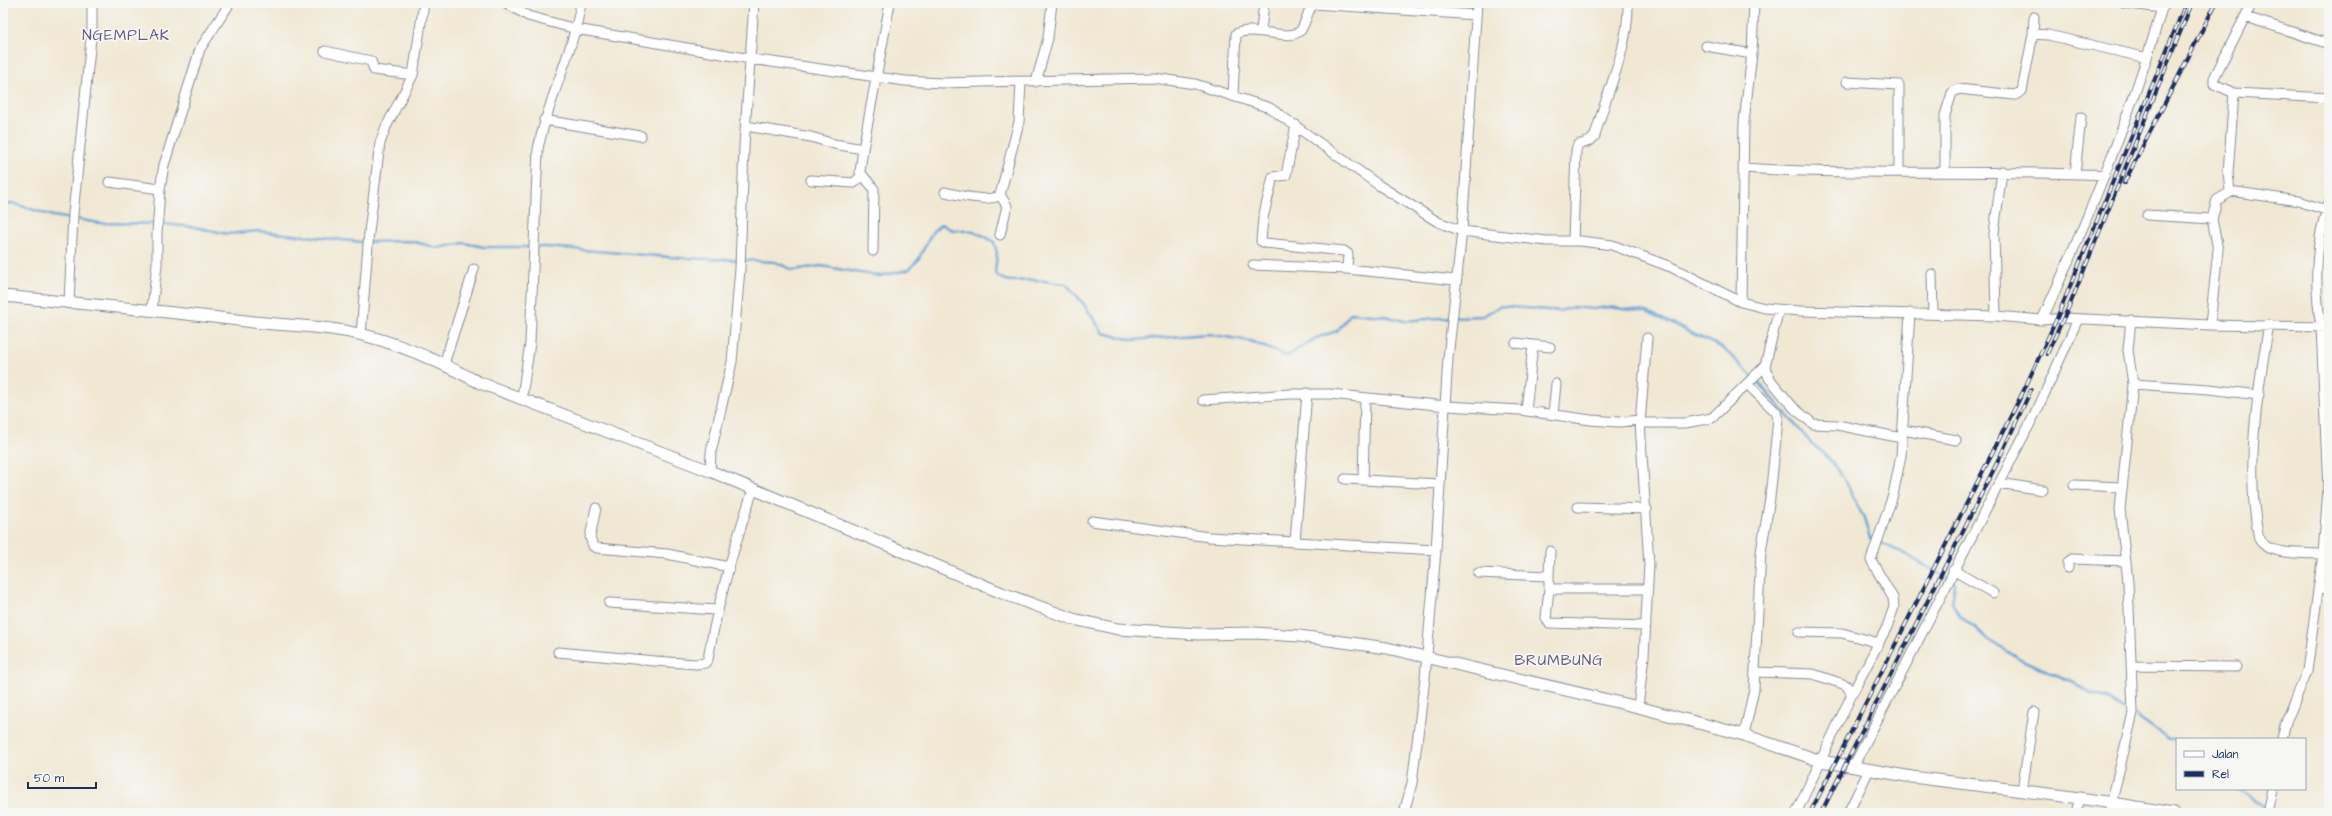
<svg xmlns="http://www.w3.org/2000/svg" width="2332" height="816" font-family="'Architects Daughter',sans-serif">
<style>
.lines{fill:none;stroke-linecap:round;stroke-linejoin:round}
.stream{stroke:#629fd3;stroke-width:2.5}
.minor-casing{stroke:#868c99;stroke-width:11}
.tertiary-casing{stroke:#868c99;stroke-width:13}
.minor{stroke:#fff;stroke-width:9}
.tertiary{stroke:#fff;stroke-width:11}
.rail-casing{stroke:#1b2f5e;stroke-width:4}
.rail{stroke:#f6f6f2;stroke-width:2.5;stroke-dasharray:8;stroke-linecap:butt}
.labels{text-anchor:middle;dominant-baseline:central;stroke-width:3.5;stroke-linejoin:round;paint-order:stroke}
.quarter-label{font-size:15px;letter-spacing:1px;fill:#665883;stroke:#f6f6f2}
</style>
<rect width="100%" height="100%" fill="#f6f6f2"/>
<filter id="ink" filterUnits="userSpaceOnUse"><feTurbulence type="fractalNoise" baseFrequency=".025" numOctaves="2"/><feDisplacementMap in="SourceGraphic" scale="8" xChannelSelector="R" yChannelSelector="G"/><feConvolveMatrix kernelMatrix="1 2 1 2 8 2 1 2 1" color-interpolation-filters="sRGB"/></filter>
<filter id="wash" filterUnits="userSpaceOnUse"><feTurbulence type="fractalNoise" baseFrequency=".012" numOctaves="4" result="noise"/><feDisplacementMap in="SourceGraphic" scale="16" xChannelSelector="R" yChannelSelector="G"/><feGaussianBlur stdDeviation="0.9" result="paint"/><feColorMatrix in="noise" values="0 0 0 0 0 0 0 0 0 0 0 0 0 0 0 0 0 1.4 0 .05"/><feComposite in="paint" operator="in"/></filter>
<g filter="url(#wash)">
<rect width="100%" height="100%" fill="#f1e8d4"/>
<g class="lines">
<path class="stream" d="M3 205 12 203 53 216 71 219
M76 219 99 223 163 224 194 227 228 234 257 231 361 242 411 241 438 248 464 243 484 247H546L682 258 738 260
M743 260 775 262 793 270 821 266 879 276 908 270 918 260 933 231 942 224C956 234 954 228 968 231 978 232 986 237 994 242L997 253 995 273C1006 285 1017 280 1031 280 1042 280 1055 283 1066 284L1083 303 1103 333 1133 340 1208 334 1250 341 1287 356 1316 338 1337 331 1351 313 1384 316 1405 321 1450 317
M1455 317 1483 316 1500 306 1559 311 1573 307 1593 309 1608 307 1647 312 1723 348 1752 376
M1756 379 1811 443 1826 455 1842 476 1863 516 1870 538 1907 555 1955 583 1952 603 1960 617 1975 627 1989 640 2022 660 2073 682 2091 694 2107 698 2121 708 2131 713
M2135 716 2169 740H2177
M2237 789 2276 813"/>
</g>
</g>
<g filter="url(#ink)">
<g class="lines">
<g class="minor-casing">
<path id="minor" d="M506 3 528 16 576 29 751 59 905 81 942 83 1154 78 1195 84 1270 108 1380 186 1438 222 1462 231 1547 241H1581L1612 245 1671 267 1741 302 1765 308 1801 311 1996 316 2042 320 2064 318 2210 325 2329 327
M2123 3 2162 8
M2252 3 2214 78V84L2234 93 2329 98
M2246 17 2329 44
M1261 31 1264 3
M2033 34 2034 17
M1706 46 1752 54
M325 51 371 61 374 70 413 75
M1036 82 1048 38 1052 3
M1847 82 1899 85V171
M2234 93 2228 173 2230 191 2298 201 2326 210
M1233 95 1236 34C1252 24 1291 43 1301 30 1305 24 1307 14 1311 7L1314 4 1476 15
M544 120 641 136
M1296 125 1286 175 1273 177 1263 218 1261 241 1265 243 1344 251 1348 254 1347 269
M746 126 811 137 834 144 863 149 890 3
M863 149 860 172 874 189 873 251
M1744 168C1864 176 1985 169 2105 175
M1945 171V115L1952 93 1958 89 2015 95 2022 91 2033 34 2048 35 2147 58
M2075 174 2081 117
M811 180 854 183 862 175
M109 182 160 189
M945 192C957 195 991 203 1000 195L1019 122 1021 82
M2147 215 2212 219 2217 200 2231 192
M1000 235 1007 206 1000 195
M1573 241 1576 150 1578 145 1590 141 1595 136C1606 93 1629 49 1628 3
M1253 265 1347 269 1455 280
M1932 274 1933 314
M1741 302 1744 122 1752 54 1754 3
M69 304 73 214 92 29V3
M152 309 157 264V233L160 189 164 165 200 49 230 3
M1779 309 1765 366 1769 378 1793 407 1813 424 1837 425 1902 438
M1996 316 1994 233 2002 171
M2042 320C2089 218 2131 116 2162 8L2166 3
M2210 325 2218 250 2212 219
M2269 325C2257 393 2245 472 2259 539 2268 556 2305 553 2323 554
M361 335 369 232 380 143 386 127 413 75 424 3
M1516 343 1550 347
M444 364 474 269
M2133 384 2209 389 2259 395
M522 397 530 343 538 149C548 99 573 53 581 3
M1203 400 1290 394H1330L1446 406 1520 410 1591 420 1619 422 1640 420
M1526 411 1533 345
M1553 414 1556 384
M1640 423H1685L1712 418 1765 366
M1903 430 1956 440
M710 471 711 452 732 362 740 269 744 146 754 3
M1345 479 1439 484
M1363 480 1365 399
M1999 483 2043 490
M2074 485 2121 487
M1578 507 1647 509
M596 508 590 537 593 546 597 548 667 554 729 567
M1092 521 1209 537 1436 550
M1295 541 1307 393
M2068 568V562L2072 559 2126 561
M1953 570 1993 593
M1478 573 1549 576V589H1648
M1549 576 1550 551
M2319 588 2329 589
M1549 589 1546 618 1549 623 1646 626
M609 603 716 610
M1799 632 1842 633 1879 643
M558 652 655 661 696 664 705 663 708 659C718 601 734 546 753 490
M2131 666 2236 667
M1755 672 1813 674 1846 685 1852 694
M1638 707 1644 656 1649 564 1640 423 1647 338
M1744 735 1754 689 1761 552 1770 498 1778 419 1776 412 1747 384
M2282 739 2285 725 2307 671 2323 554 2328 490 2321 326C2314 286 2315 241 2329 203
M1853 767 2039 406 2078 319
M2022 791 2034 712
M1404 813 1412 783 1425 678 1436 550 1448 358 1462 231 1477 3
M1796 813 1852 694 1887 627 1894 607 1893 598 1871 560 1893 495 1901 456 1910 313
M1848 813 1869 770
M2076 813 2080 798
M2109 813 2133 713 2128 582 2120 509 2133 384 2128 350 2131 320
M2267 813 2272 789"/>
</g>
<g class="tertiary-casing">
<path id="tertiary" d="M3 296C84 304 165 311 246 321 274 325 303 325 331 329 382 335 433 358 478 382L710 471 1002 593 1073 619 1118 629 1199 634 1255 633 1299 636 1387 648 1638 707 1744 735 1821 761 1912 777 2080 798 2174 813"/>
</g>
<use href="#minor" class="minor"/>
<use href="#tertiary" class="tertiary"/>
<g class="rail-casing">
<path id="rail" d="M2124 183 2216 3
M2047 354 2071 302 2192 3
M1810 813 2024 390 2057 318 2186 3
M1821 813 1998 461 2031 390"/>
</g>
<use href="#rail" class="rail"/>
</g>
</g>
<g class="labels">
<g class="quarter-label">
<text x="126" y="35">NGEMPLAK</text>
<text x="1559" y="660">BRUMBUNG</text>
</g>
</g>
<rect width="2332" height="816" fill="none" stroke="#f6f6f2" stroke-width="16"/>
<rect x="2176" y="738" width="130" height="52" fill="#f6f6f2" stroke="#9ea6b7"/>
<rect x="2184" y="751" width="20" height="6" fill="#ffffff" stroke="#9ea6b7"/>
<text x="2212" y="758" font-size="12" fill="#1b2f5e">Jalan</text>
<rect x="2184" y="771" width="20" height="6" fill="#1b2f5e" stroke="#9ea6b7"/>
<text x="2212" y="778" font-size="12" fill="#1b2f5e">Rel</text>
<path d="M28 782v6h68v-6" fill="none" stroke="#1b2f5e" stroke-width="2"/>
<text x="34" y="782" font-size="12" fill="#1b2f5e" stroke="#f6f6f2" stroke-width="3" paint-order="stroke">50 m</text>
</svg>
